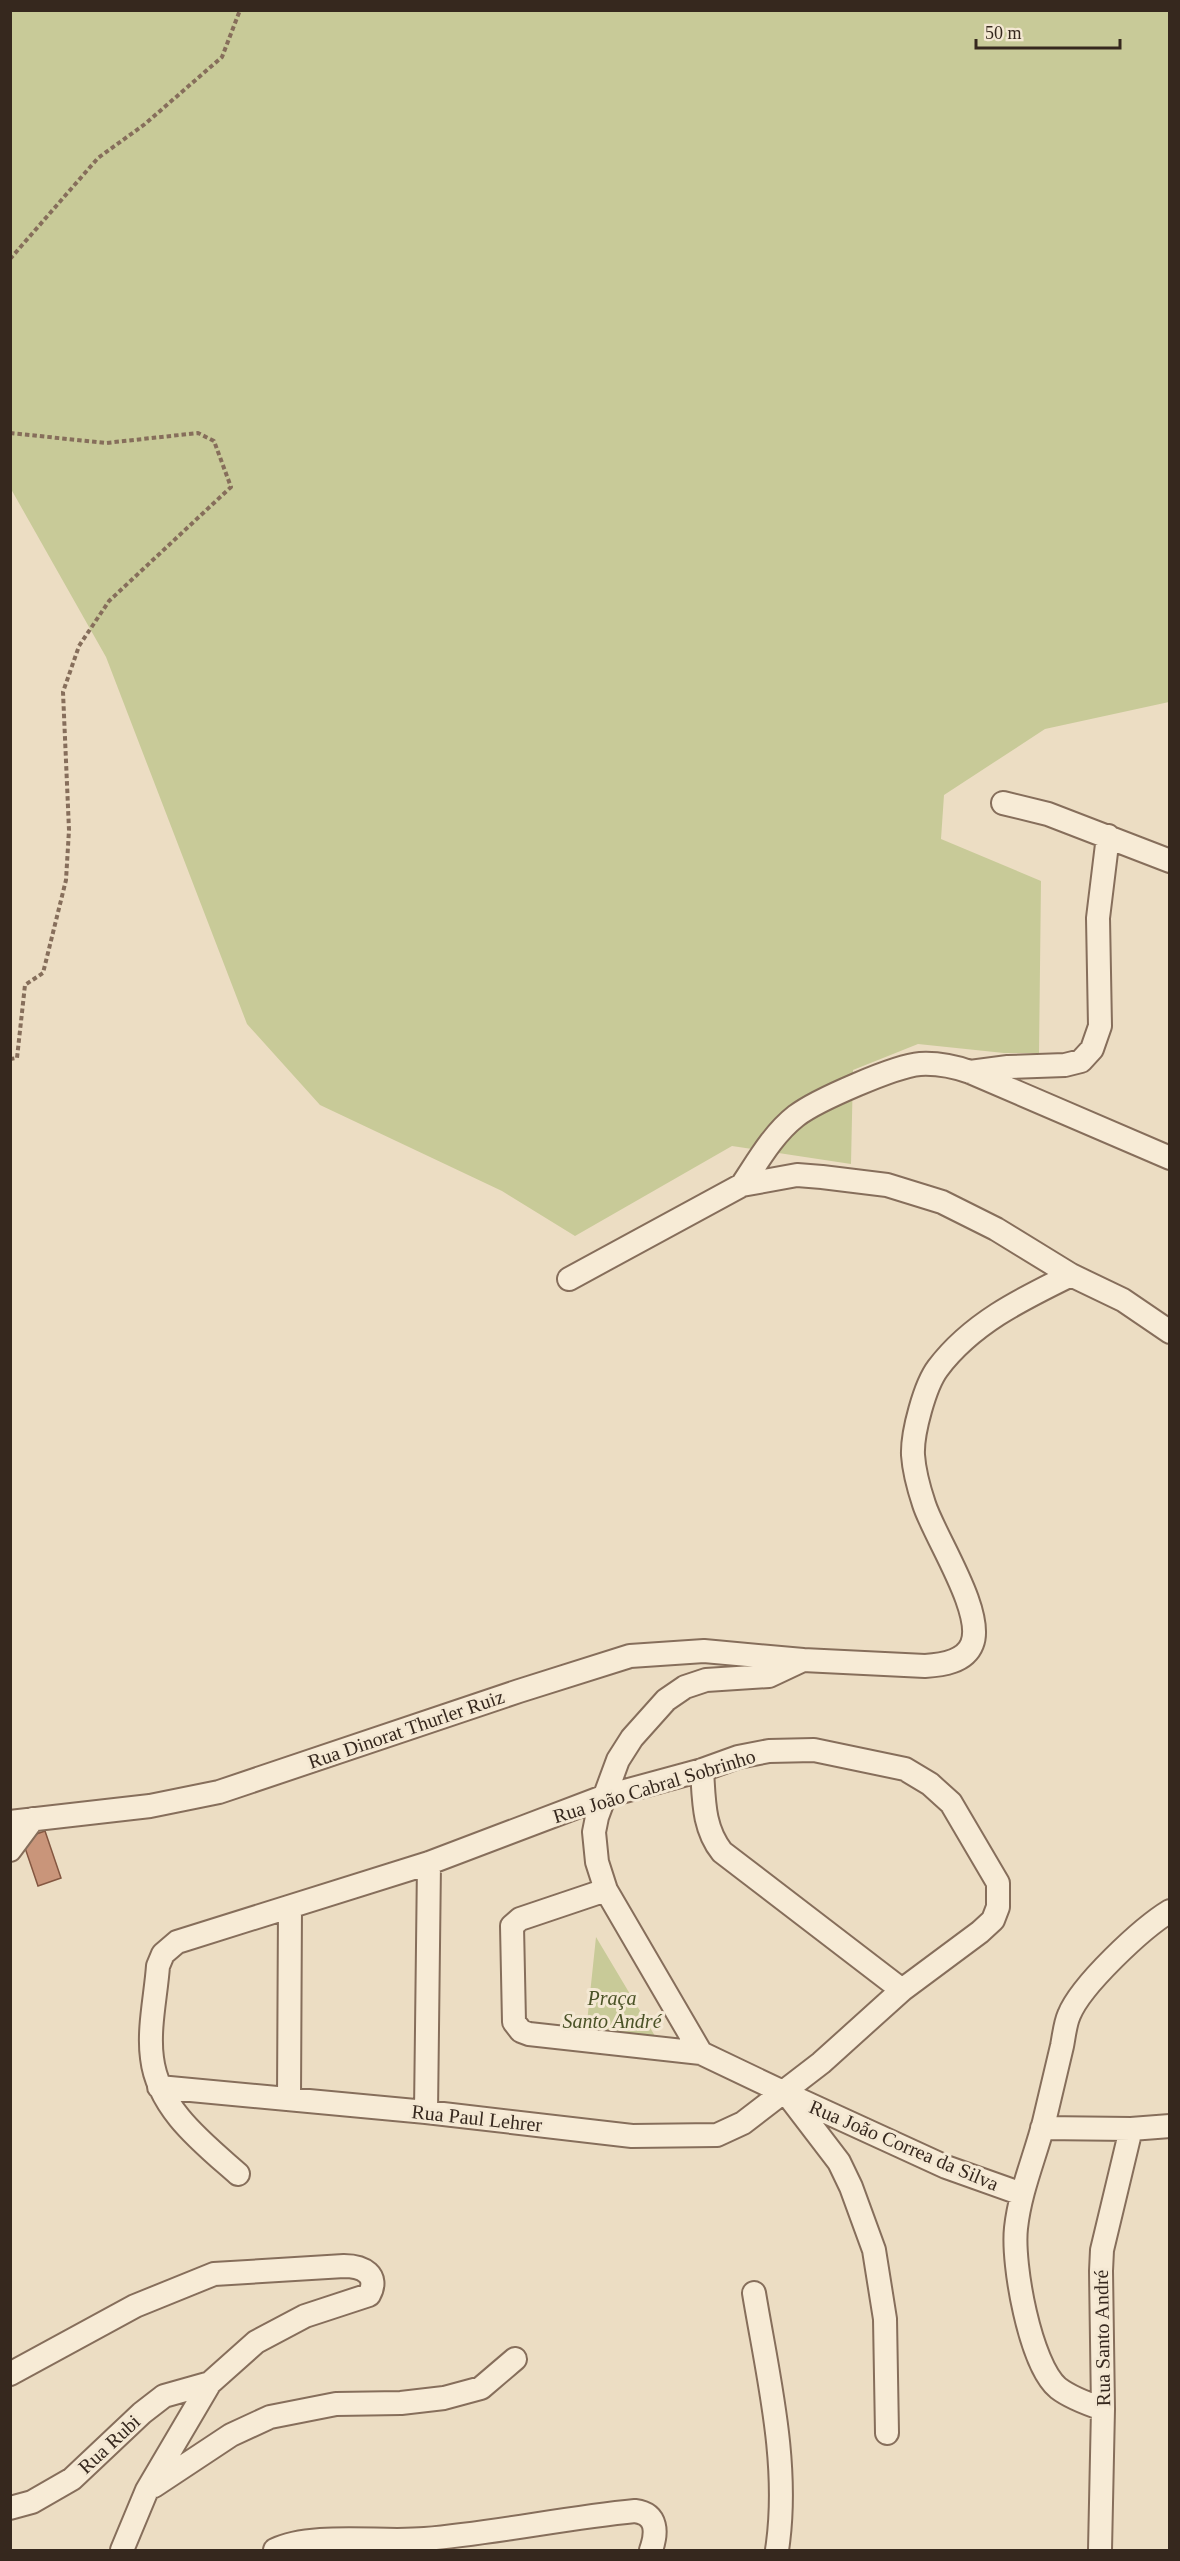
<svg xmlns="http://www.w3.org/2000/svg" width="1180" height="2561" font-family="Georgia,serif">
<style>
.green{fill:#c8ca98}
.building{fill:#c9957a;stroke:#845741;stroke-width:1.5}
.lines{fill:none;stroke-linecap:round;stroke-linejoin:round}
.minor-casing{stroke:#866e5b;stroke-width:26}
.path{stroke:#866e5b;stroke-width:4;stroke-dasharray:4.5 3;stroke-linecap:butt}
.minor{stroke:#f7ebd6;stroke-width:22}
.labels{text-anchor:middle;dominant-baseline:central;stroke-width:6;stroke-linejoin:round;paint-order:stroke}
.street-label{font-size:20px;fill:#36281e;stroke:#f4e8d3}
.park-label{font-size:20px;font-style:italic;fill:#4a5226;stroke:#f4e8d3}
</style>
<rect width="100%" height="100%" fill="#ecddc3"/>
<path class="green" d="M10 11H1169V702L1045 729 944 795 941 839 1041 881 1039 1053H1004L918 1044 853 1070 851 1164 732 1146 575 1236 502 1191 320 1105 247 1024 106 657 11 489Z
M596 1937 655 2036 586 2032Z"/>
<path class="building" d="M45 1831 61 1878 38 1886 22 1839Z"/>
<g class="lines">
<g class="minor-casing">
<path id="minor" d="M1003 803 1048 814 1170 861
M970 1072 1008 1067 1065 1065 1081 1061 1092 1049 1100 1026 1098 918 1108 836
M742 1185C758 1161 773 1134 796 1116 817 1100 895 1066 920 1064 938 1063 953 1066 970 1072L1170 1158
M569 1279 742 1185 797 1175 822 1177 887 1185 942 1202 996 1229 1071 1275 1123 1300 1170 1332
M702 1770C704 1800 703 1828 722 1852L902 1990
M10 1822 150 1806 219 1792 519 1691 630 1656 704 1651 803 1660
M10 1850 33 1819
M606 1890 520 1919 512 1926 514 2022 521 2031 529 2034 701 2053
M159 2087 426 2112 632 2136 717 2135 743 2123 821 2063 902 1990 980 1932 993 1920 998 1907V1883L951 1803 930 1784 905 1769 814 1750 769 1751 738 1757 702 1770 603 1797 429 1863 177 1942 163 1954 158 1966C156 1995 148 2029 152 2058 158 2109 203 2143 238 2174
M789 2095 946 2167 1022 2194
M289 2098 290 1907
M426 2112 429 1863
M1042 2128 1131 2129 1170 2126
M754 2293C768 2377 790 2465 777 2550
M10 2374 135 2306 214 2274 344 2266C363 2266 380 2275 369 2295L305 2316 256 2342 210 2383 147 2490 122 2550
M1103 2409C1088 2404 1071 2398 1058 2388 1030 2364 1012 2264 1016 2228 1020 2191 1035 2157 1044 2122 1050 2096 1056 2071 1062 2046 1064 2036 1065 2024 1069 2015 1081 1985 1142 1928 1170 1911
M887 2433 885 2319 874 2250 851 2187 839 2162 787 2094 701 2053 606 1890 597 1862 594 1832 597 1817 618 1760 632 1738 666 1700 685 1687 706 1680 769 1676 803 1660 925 1666C942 1665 965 1662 972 1644 985 1612 934 1536 924 1504 919 1489 914 1470 913 1455 912 1433 925 1385 938 1368 972 1323 1022 1299 1071 1275
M154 2486 231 2435 270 2417 336 2404 401 2403 444 2398 481 2388 515 2359
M10 2508 32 2502 72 2479 142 2413 164 2396 210 2383
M275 2550C312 2532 382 2543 425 2539 495 2533 564 2518 635 2511 658 2514 657 2533 651 2550
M1100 2550 1103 2409 1101 2271 1102 2250 1131 2129"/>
</g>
<path class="path" d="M10 259 98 158 145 124 222 57 240 10
M10 433 106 443 198 433 214 441 231 487 109 601 79 646 63 692 69 830 66 880 43 973 25 985 17 1058 10 1059"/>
<use href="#minor" class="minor"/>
</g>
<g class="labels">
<g class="street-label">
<text transform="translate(406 1729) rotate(-19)">Rua Dinorat Thurler Ruiz</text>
<text transform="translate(654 1786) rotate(-17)">Rua João Cabral Sobrinho</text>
<text transform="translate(477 2118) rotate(6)">Rua Paul Lehrer</text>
<text transform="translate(904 2145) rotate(23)">Rua João Correa da Silva</text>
<text transform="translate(1102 2338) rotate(-91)">Rua Santo André</text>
<text transform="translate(109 2444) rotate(-43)">Rua Rubi</text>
</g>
<g class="park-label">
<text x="612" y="1998">Praça<tspan x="612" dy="23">Santo André</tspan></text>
</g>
</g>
<rect width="1180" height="2561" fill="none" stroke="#36281e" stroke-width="24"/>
<path d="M976 39v9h144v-9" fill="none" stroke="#36281e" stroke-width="3"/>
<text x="985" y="39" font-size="18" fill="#36281e" stroke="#f4e8d3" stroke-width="4.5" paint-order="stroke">50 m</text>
</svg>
